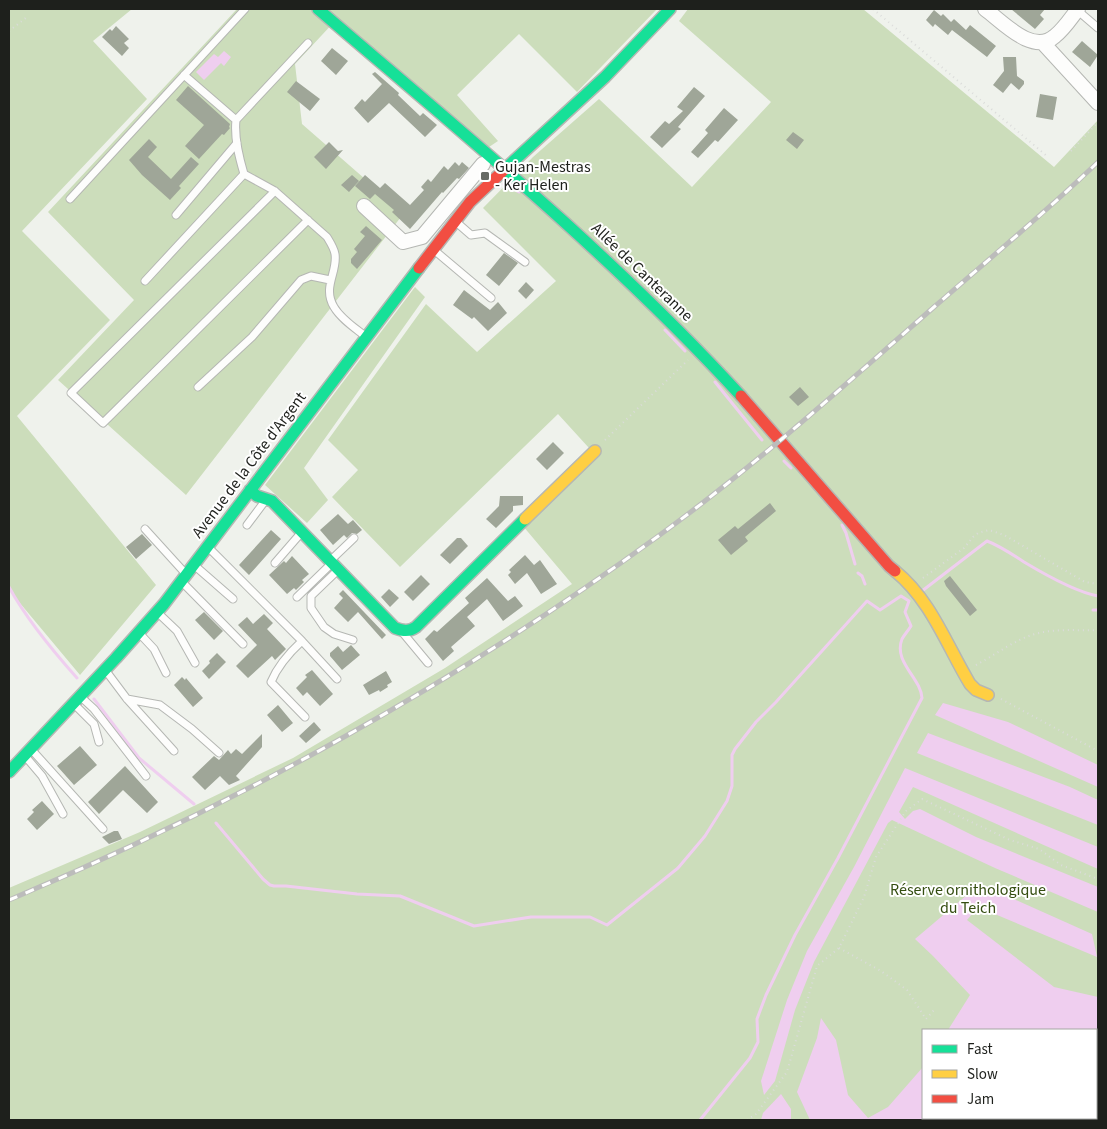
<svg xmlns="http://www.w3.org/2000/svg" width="1107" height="1129" font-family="'Source Sans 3',sans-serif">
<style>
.green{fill:#cdb;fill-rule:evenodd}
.water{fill:#efceef}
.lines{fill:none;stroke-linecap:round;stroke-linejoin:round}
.stream{stroke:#efceef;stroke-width:3}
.building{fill:#9fa698}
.lane-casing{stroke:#b5b7b3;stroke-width:9}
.street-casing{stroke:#b5b7b3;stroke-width:16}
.fast-casing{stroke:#b5b7b3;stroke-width:14}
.slow-casing{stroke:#b5b7b3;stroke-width:14}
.jam-casing{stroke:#b5b7b3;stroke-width:14}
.path{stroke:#dbdcda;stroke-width:2;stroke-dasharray:1 4;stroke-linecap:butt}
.lane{stroke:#fdfdfc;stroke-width:7}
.street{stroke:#fdfdfc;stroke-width:14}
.fast{stroke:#16e098;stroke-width:11}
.slow{stroke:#ffcf43;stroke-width:11}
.jam{stroke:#f24e42;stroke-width:11}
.rail-casing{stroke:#bcbcbb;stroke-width:5}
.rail{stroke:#fff;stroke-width:3;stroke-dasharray:9;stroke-linecap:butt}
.poi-dot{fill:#676a65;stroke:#fff;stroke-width:2}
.labels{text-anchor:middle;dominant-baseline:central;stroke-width:4;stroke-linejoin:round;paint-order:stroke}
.poi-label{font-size:16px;fill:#1e201c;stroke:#fff;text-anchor:start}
.street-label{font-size:16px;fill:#1e201c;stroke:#fff}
.park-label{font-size:16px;fill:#354e11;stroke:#fff}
</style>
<rect width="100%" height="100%" fill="#eff2ec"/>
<path class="green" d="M9 9H132L93 41 147 99 22 231 110 320 17 416 156 585 80 675 9 590Z
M237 9H657L577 92 519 34 457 95 498 141 486 149 335 21 295 64 302 124 404 213 186 495 58 380 134 300 48 212Z
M688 9H863L1054 167 1098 120V1120H9V888L140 832 293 758 445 668 572 584 517 519 589 448 558 414 400 567 332 497 358 470 328 440 426 304 477 352 556 281 483 208 533 157 599 99 692 187 771 102 679 21ZM923 1030H1096V1118H923Z
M415 287 425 297 304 468 328 500 307 523 265 485Z"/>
<path class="water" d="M224 51 231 57 224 66 221 63 204 80 196 72 214 54 218 57Z
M943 703 1008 722 1098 765V787L935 715Z
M928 733 1070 787 1098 800V825L917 753Z
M905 768 1098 847V869L913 787 899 812 905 819 913 811 920 809 976 837 1098 887V912L995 868 892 820 888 823 814 962 795 1010 775 1081 764 1095 761 1081 787 1000 807 951 854 867Z
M980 884 1092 934 1097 957 978 907 967 920 1054 987 1098 997V1042L1096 1044V1030H948L970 995 933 956 915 939Z
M821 1018 836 1040 848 1095 868 1118 888 1107 923 1067V1118H1013L1011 1120H810L797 1092 817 1038Z
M1098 1066V1120H1027L1029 1118H1096V1067Z
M781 1094 791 1109V1120H761L763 1113Z"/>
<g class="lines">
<path class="stream" d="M504 184 519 192
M665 330 685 351
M715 382 762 440
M784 461 791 468
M842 525 846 533 855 564
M858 573 862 576 865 584
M9 587C27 620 52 650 77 678
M922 591 987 541C1000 546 1012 554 1024 562 1044 574 1076 592 1098 596
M1093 610H1098
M94 699 139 758 194 804
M216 823 263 879 270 885 274 886H286L357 894 400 896 474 926 531 917H590L607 925 678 868 705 836 727 801 732 786V755L735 749 756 722 776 702 867 601 880 610 901 596 909 601
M700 1120 750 1058 758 1042 757 1019 766 995 795 935 838 858 922 698C921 678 893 662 902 639 904 635 908 631 911 626L905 612 909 601"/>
</g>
<path class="building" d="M1011 9H1045L1040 15 1044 19 1035 29Z
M934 10 941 16 943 14 951 22 954 19 966 30 970 25 996 46 987 57 952 30 948 35 935 24 933 27 926 20Z
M116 26 129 39 124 43 129 48 122 56 102 37 110 29 112 31Z
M1082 41 1098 55 1090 67 1072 52Z
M332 48 348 61 336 75 321 61Z
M1003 57H1016L1017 76 1024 81V84L1019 90 1011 83 1003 93 993 85 1004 71Z
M375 72 399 93 398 95 420 116 423 113 437 125 425 137 389 103 368 123 354 108 362 99 365 102 382 84 372 74Z
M296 81 320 99 310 111 287 92Z
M188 86 230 124 229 127 230 128 224 135 222 134 199 159 185 146 204 125 176 100Z
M694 87 705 96 678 127 681 129 662 148 650 137 665 121 669 124 683 111 677 107Z
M1040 94 1057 97 1053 120 1036 117Z
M724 108 738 120 718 142 715 140 698 158 691 152 708 133 705 130Z
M793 132 804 140 797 149 786 140Z
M149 139 157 147 148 157 171 179 191 157 199 164 179 186 181 188 170 200 142 175 129 160Z
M329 142 338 151 343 150 326 169 314 157Z
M455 162 459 166 462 162 469 168 459 179 457 178 443 193 442 192 410 229 392 212 394 210 375 194 370 199 355 186 365 175 380 188 385 183 410 205 424 190 421 187 428 179 431 182 444 166 448 170Z
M352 175 359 181 349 192 341 185Z
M366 226 382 240 357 269 351 263V259L357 252 354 249 365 236 360 232Z
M504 253 518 263 499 286 486 275Z
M526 282 534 290 526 299 518 291Z
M464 290 490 310 498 302 507 313 488 331 474 317 472 319 453 305Z
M800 387 809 397 798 406 789 397Z
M553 442 564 453 547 470 536 459Z
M500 496H523V505L513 506V511L496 528 486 519 499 506Z
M770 503 776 511 745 537 748 541 731 555 718 540 735 526 738 529Z
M338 514 348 524 353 520 362 530 357 534 352 533 347 538 344 535 333 545 320 530Z
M271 530 281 539 249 575 239 565Z
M142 534 152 545 136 559 126 547Z
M457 538H461L468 546 450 564 440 555Z
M525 555 534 565 540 560 557 584 541 594 527 573 515 584 508 575 511 572 509 570Z
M292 556 309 574 302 580 304 582 296 590 294 588 287 594 269 575 284 561 286 563Z
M421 575 430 584 413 601 404 592Z
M950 576 977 610 970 616 946 586 944 581Z
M487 578 508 601 515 596 523 606 503 621 487 599 467 617 475 626 451 647 454 651 443 661 425 639 434 630 437 632 469 603 465 598Z
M389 589 399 598 390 607 381 597Z
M343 590 386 635 382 639 358 612 348 622 334 608 343 598 339 594Z
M204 612 223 631 214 640 195 620Z
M264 614 273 623 267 629 286 649 275 660 272 656 248 678 236 666 257 645 238 625 247 617 253 624Z
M351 645 360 655 342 670 330 656V653L338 646 343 652Z
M217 653 226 662 209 679 202 671 210 663 209 661Z
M312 670 333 694 320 706 307 692 303 696 296 688 307 677 305 675Z
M386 671 392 682 387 685 388 687 380 692 379 690 369 695 363 685Z
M182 677 185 680 186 678 203 698 193 707 174 685Z
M278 705 293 723 282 732 267 715Z
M314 722 321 730 306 743 299 736Z
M262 734V747L236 776 240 780 229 785 220 776 205 790 192 777 214 756 219 760 228 750 231 754 236 749 242 754Z
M80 746 97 765 74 785 57 766Z
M125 766 158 802 147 813 123 790 99 814 88 802Z
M42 801 54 814 37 830 27 819 34 812 32 810Z
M114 831H118L122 839 109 844 102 837Z"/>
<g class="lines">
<g class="lane-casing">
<path id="lane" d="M1077 10 1098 28
M308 43 236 120C234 138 239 157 244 174L275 191 327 237C330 242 334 248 335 254 338 272 322 287 334 307 341 319 355 328 365 336
M184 75 236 120
M275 191 71 393 103 423 308 220
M70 199 245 9
M176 215 237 143
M455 221 471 235 485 233 525 262
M434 250 491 298
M145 281 244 174
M198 387 252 337 301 280 311 276 330 280
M247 525 265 501
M145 529 185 573
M208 547 302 641 337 679
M331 560 354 538
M275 563 301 533
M194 565 233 599
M338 570 311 596V608L324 627 334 634 353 640
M182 582 243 644
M297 597 331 564
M157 612 177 631 195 663
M403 633 428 663
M140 634 154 649 166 673
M302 641C289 653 278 665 271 682L305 717
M106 671 127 699 174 751
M81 697 94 709 146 776
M127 699 160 705 192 729 219 753
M74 704 94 724 99 742
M31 749 103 829
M25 756 42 776 63 814"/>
</g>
<g class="street-casing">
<path id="street" d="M985 9C1003 22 1033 56 1055 36 1064 29 1071 18 1078 9
M1043 43 1098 103
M364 206 403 242 422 237 483 164"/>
</g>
<g class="fast-casing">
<path id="fast" d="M318 9C463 133 612 255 741 396
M504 170 605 77 670 9
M250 490 257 496 272 501 395 628C403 631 409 632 416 627L525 519
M9 772 116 658 164 604 419 268"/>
</g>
<g class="slow-casing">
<path id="slow" d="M525 519 595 451
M895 571C931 600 947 646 970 684L976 690 988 695"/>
</g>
<g class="jam-casing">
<path id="jam" d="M419 268 470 202 504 170
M741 396 889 566 895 571"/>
</g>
<path class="path" d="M873 9 1048 157
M9 31 27 17
M1071 151 1098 122
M605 440 688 360
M923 578 964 548 973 537 978 533 989 530 1004 535 1085 582 1098 584
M976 665C995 655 1016 639 1035 634 1056 628 1077 631 1098 630
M1001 699 1098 751
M839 948 881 971 907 990 926 1019 934 1010
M747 1120 756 1114 787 1072 817 966 839 948 864 897 876 857 906 811 922 799 1010 840 1039 849 1061 865 1098 879"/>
<use href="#lane" class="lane"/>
<use href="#street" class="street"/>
<use href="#fast" class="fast"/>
<use href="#slow" class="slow"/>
<use href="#jam" class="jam"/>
<g class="rail-casing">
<path id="rail" d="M9 900C236 805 458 682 657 537 755 466 844 386 934 307 989 259 1046 212 1098 162"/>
</g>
<use href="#rail" class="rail"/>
</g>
<rect class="poi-dot" x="480" y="171" width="10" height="10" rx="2.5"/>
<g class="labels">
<g class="poi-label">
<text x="495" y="167">Gujan-Mestras<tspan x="495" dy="18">- Ker Helen</tspan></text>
</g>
<g class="street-label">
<text transform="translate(642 272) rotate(44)">Allée de Canteranne</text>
<text transform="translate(249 465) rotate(-53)">Avenue de la Côte d'Argent</text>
</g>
<g class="park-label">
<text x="968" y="890">Réserve ornithologique<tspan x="968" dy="18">du Teich</tspan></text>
</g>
</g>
<rect width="1107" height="1129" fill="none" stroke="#1e201c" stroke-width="20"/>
<rect x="922" y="1029" width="175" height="90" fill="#ffffff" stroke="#a5a6a4"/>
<rect x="932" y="1045" width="25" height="8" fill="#16e098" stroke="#a5a6a4"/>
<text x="967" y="1054" font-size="15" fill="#1e201c">Fast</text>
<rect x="932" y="1070" width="25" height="8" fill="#ffcf43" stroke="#a5a6a4"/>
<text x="967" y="1079" font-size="15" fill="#1e201c">Slow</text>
<rect x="932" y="1095" width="25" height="8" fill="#f24e42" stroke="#a5a6a4"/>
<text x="967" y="1104" font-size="15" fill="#1e201c">Jam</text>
</svg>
